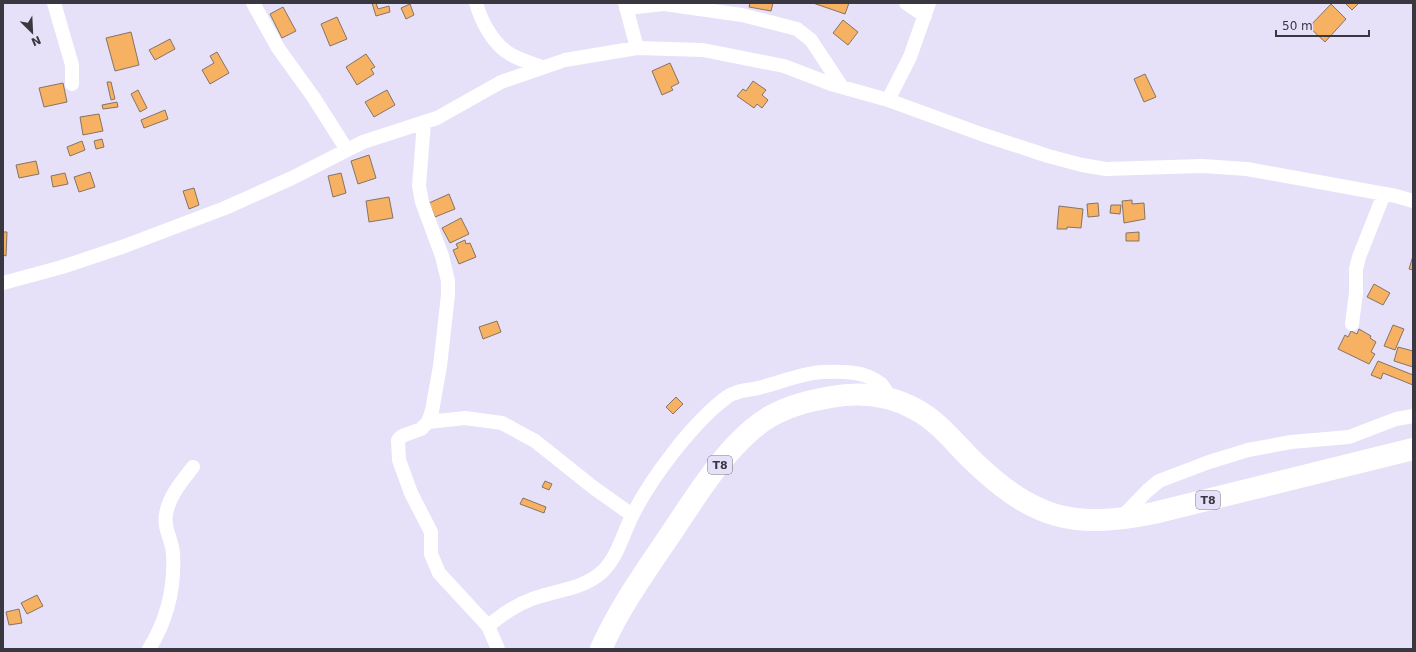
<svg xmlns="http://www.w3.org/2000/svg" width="1416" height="652" font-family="'DejaVu Sans',sans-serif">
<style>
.building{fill:#f6b163;stroke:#857463}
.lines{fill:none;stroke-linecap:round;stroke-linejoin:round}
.minor{stroke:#fff;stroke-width:14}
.trunk{stroke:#fff;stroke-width:22}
.labels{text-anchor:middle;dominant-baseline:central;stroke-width:3;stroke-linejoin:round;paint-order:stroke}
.shield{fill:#e6e0f8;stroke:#6d6a77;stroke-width:1}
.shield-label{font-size:11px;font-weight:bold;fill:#393740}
</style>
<rect width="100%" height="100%" fill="#e6e0f8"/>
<path class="building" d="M372 3H376L378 9 389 6 390 12 376 16Z
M750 3H773L771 11 749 7Z
M813 3H849L845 14Z
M1345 3H1359L1352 10Z
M410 4 414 15 406 19 401 8Z
M1331 4 1346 19 1325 42 1309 27Z
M283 7 296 31 282 38 270 14Z
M337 17 347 39 330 46 321 24Z
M843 20 858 32 848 45 833 33Z
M131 32 139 65 115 71 106 38Z
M170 39 175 49 155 60 149 50Z
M217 52 229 73 210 84 202 70 214 63 210 56Z
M366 54 375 67 371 69 374 74 357 85 346 67Z
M670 63 679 83 671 87 673 90 662 95 652 71Z
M1145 74 1156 97 1144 102 1134 79Z
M753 81 766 90 762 95 768 100 762 108 757 104 754 108 737 96 743 89 746 91Z
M107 82H111L115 99 111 100Z
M63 83 67 102 44 107 39 88Z
M138 90 147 108 140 112 131 94Z
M387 90 395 105 374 117 365 102Z
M117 102 118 107 103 109 102 105Z
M165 110 168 119 144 128 141 120Z
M99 114 103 131 83 135 80 117Z
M102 139 104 147 96 149 94 141Z
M82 141 85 150 70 156 67 147Z
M369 155 376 178 358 184 351 161Z
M36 161 39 174 19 178 16 165Z
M90 172 95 187 79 192 74 177Z
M65 173 68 184 53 187 51 176Z
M341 173 346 193 333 197 328 176Z
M194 188 199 205 189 209 183 191Z
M449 194 455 209 435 217 429 203Z
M389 197 393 218 369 222 366 201Z
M1132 200V204L1144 203 1145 219 1124 223 1122 201Z
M1098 203 1099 216 1088 217 1087 204Z
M1111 205H1121L1120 214 1110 213Z
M1059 206 1083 209 1081 228 1067 227V229H1057Z
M461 218 469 234 450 243 442 228Z
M3 232H7L6 256 3 255Z
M1139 232V241H1126V233Z
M465 240 466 244 470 243 476 257 459 264 453 250 458 248 456 244Z
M1413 256V270L1409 269Z
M1374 284 1390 293 1383 305 1367 297Z
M497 321 501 332 483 339 479 327Z
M1393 325 1404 329 1395 350 1384 346Z
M1359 329 1371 336 1370 338 1376 342 1371 352 1375 354 1369 364 1338 349 1345 335 1348 337 1351 331 1357 334Z
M1398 347 1413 351V367L1394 361Z
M1378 361 1413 375V385L1383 373 1381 379 1371 375Z
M676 397 683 404 673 414 666 407Z
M545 481 552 484 549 490 542 487Z
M523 498 546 507 544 513 520 504Z
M37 595 43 606 27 614 21 603Z
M19 609 22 623 9 625 6 612Z"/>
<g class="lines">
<path class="minor" d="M54 3 72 65V84
M253 3 278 48 314 98 347 150
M476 3C481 21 493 44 510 54 520 60 531 63 542 67
M625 3 637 48
M906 3 925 16
M626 8 664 4 742 15 797 29 811 40 842 87
M888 100 910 57 929 3
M424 122 419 186 422 202 442 256 448 281V295L440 366 432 411 428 422 421 429 402 436 398 440 399 460 411 493 431 532V554L439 573 488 626 498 649
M3 283 62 267 122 247 225 208 292 178 363 142 437 118 501 82 565 60 637 48 703 50 784 66 831 84 888 100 981 134 1048 156 1082 165 1106 169 1202 166 1247 169 1396 196 1413 201
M1352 324 1356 293V269L1359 257 1384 194
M428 422 465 418 502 423 535 441 594 488 632 515
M1120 519 1147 491 1159 481 1209 462 1248 450 1291 442 1349 437 1396 419 1413 416
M488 626C502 615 515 605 532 599 555 590 582 590 602 572 618 557 623 533 633 514 652 477 693 422 727 397 738 389 750 391 762 387 782 382 802 373 823 372 843 371 865 371 881 384 885 388 888 395 891 400
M149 649C167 620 175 587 173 553 172 539 163 528 166 514 169 496 182 481 193 467"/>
<path class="trunk" d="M601 649C619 608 645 572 670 535 697 495 734 432 779 412 795 404 813 400 831 397 859 392 889 395 915 409 938 421 953 441 971 459 1032 518 1071 530 1154 513L1413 449"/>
</g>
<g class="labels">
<g class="shield">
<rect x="708" y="456" width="24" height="18" rx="3"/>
<rect x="1196" y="491" width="24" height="18" rx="3"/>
</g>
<g class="shield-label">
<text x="720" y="465">T8</text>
<text x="1208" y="500">T8</text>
</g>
</g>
<rect width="1416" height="652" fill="none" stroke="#393740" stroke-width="8"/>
<g transform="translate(32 32) rotate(156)" stroke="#e6e0f8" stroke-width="3" paint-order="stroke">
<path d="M0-3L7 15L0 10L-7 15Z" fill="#393740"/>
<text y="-6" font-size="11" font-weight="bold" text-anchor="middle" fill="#393740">N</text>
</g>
<path d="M1276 30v6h93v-6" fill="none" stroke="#393740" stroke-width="2"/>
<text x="1282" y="30" font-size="12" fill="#393740" stroke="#e6e0f8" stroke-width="3" paint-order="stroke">50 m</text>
</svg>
